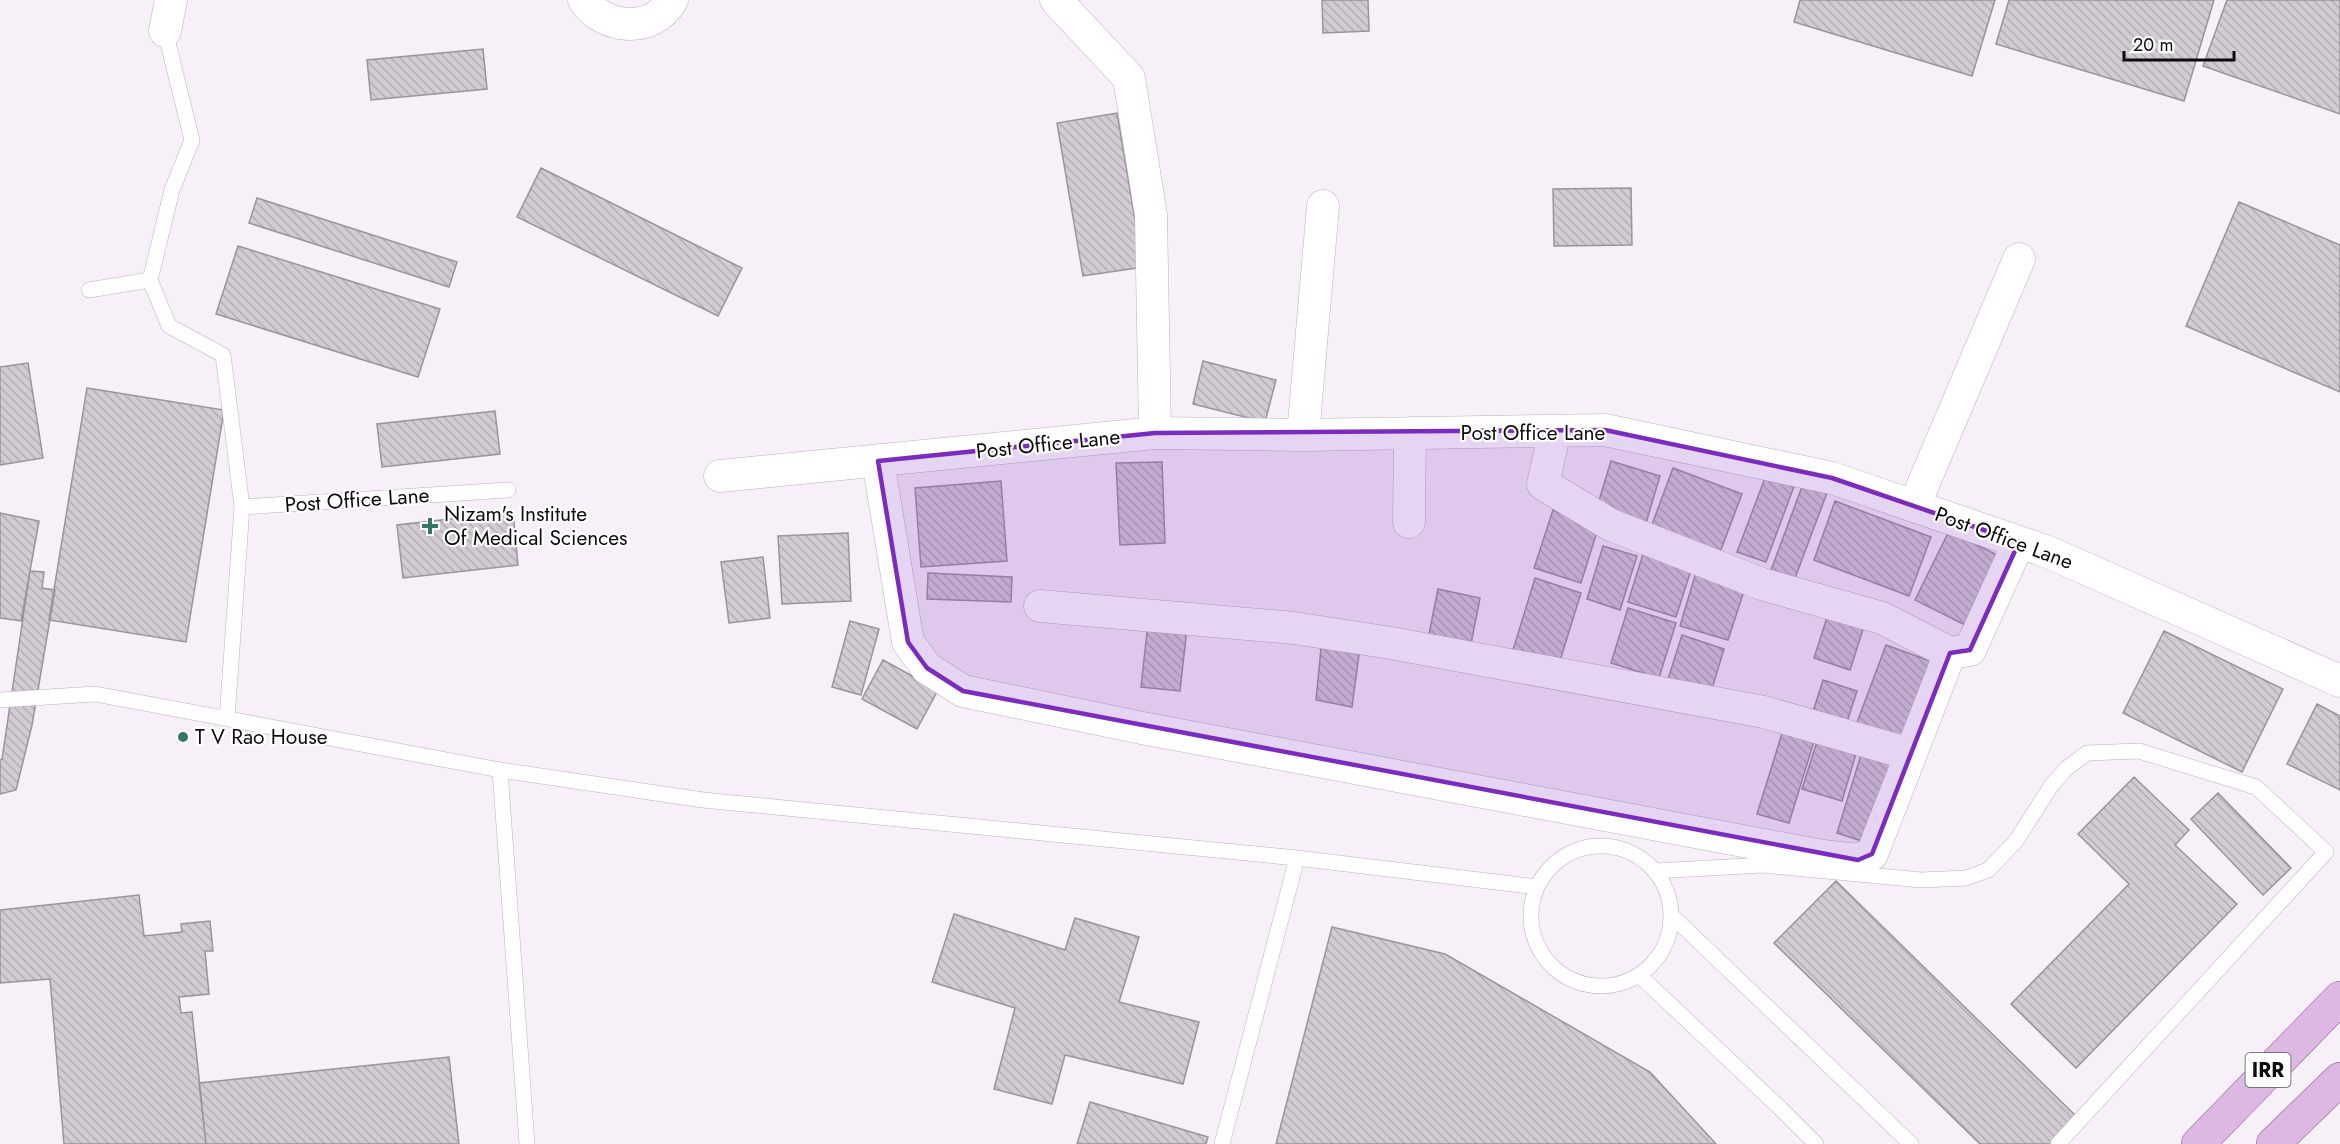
<svg xmlns="http://www.w3.org/2000/svg" width="2340" height="1144" font-family="Jost,sans-serif">
<style>
.building{fill:url(#building-back-hatch);stroke:#9a939b;stroke-width:1.5}
.lines{fill:none;stroke-linecap:round;stroke-linejoin:round}
.service-casing{stroke:#b9b2ba;stroke-width:16}
.minor-casing{stroke:#b9b2ba;stroke-width:33}
.primary-casing{stroke:#865d8d;stroke-width:34}
.service{stroke:#fff;stroke-width:15}
.minor{stroke:#fff;stroke-width:32}
.primary{stroke:#ddb8e3;stroke-width:33}
.marked{fill:#7b2cbf;fill-opacity:0.2;stroke:#7b2cbf;stroke-width:4.5;stroke-linejoin:round}
.poi-dot{fill:#357563;stroke:#fff;stroke-width:2}
.labels{text-anchor:middle;dominant-baseline:central;stroke-width:4.5;stroke-linejoin:round;paint-order:stroke}
.shield{fill:#fff;stroke:#565456;stroke-width:1.5}
.shield-label{font-size:20px;font-weight:bold;fill:#0d0b0e}
.street-label{font-size:21px;fill:#0d0b0e;stroke:#fff}
.poi-label{font-size:21px;fill:#0d0b0e;stroke:#fff;text-anchor:start}
</style>
<defs>
<pattern id="building-back-hatch" width="6" height="6" patternUnits="userSpaceOnUse" patternTransform="scale(1.5)"><rect width="6" height="6" fill="#d2cbd3"/><path d="M-1 5l2 2M0 0l6 6M5-1l2 2" fill="none" stroke="#b3adb4"/></pattern>
</defs>
<rect width="100%" height="100%" fill="#f7f0f8"/>
<path class="building" d="M1322 0H1368L1369 31 1323 33Z
M1800 0H1995L1972 76 1794 22Z
M2009 0H2214L2184 101 1996 44Z
M2227 0H2340V114L2203 66Z
M483 49 487 89 371 100 367 60Z
M1117 113 1143 267 1083 276 1057 123Z
M541 168 742 268 718 316 517 217Z
M1631 188 1632 245 1554 246 1553 189Z
M257 198 457 262 449 287 249 223Z
M2239 202 2340 245V392L2186 326Z
M238 246 440 309 418 377 216 314Z
M1203 361 1276 380 1265 422 1193 404Z
M28 363 43 458 0 465V367Z
M87 388 224 410 186 642 49 620Z
M495 411 500 454 382 467 377 424Z
M1611 461 1660 476 1646 523 1597 507Z
M1162 462 1165 543 1120 545 1116 463Z
M1673 468 1742 494 1719 555 1650 530Z
M1768 470 1796 481 1766 562 1737 552Z
M1001 481 1007 561 921 567 915 488Z
M1803 484 1827 493 1795 578 1771 570Z
M1835 501 1931 537 1909 596 1814 560Z
M1553 510 1599 525 1581 583 1534 568Z
M513 512 518 565 403 578 397 525Z
M0 513 39 521 21 621 0 618Z
M1949 531 2005 559 1971 628 1915 600Z
M848 533 851 601 782 604 778 536Z
M1603 546 1637 556 1620 610 1587 599Z
M1644 551 1692 567 1676 617 1628 602Z
M763 557 770 618 729 623 721 562Z
M1697 569 1746 585 1728 640 1680 626Z
M30 571 44 572 42 588 55 590 32 725 16 790 0 794V760L2 759Z
M928 573 1012 577 1011 602 927 599Z
M1535 578 1581 593 1559 664 1513 650Z
M1438 589 1480 598 1469 654 1427 644Z
M1628 608 1676 623 1659 678 1611 663Z
M1830 608 1866 620 1850 670 1814 658Z
M850 621 879 629 861 695 832 687Z
M1148 623 1187 628 1180 691 1141 687Z
M2164 631 2283 689 2242 772 2123 713Z
M1682 635 1724 649 1711 692 1668 679Z
M1322 638 1360 647 1352 707 1316 700Z
M1886 645 1933 662 1903 742 1856 725Z
M883 660 938 690 917 729 862 699Z
M1823 680 1857 691 1845 728 1811 718Z
M2317 704 2340 716V790L2287 764Z
M1784 727 1815 738 1789 823 1757 814Z
M1819 735 1858 747 1842 801 1802 789Z
M1864 745 1899 756 1871 844 1837 833Z
M2134 777 2189 830 2175 845 2237 904 2076 1068 2011 1004 2129 884 2078 834Z
M2218 793 2291 868 2263 895 2191 819Z
M1836 881 2077 1117 2051 1144H1980L1774 943Z
M139 895 144 936 182 932 181 924 210 921 213 951H205L209 994 179 997 181 1013 192 1012 206 1144H64L50 979 0 983V910Z
M954 914 1065 950 1075 918 1139 937 1119 1002 1199 1022 1183 1084 1065 1055 1052 1104 994 1089 1015 1008 932 982Z
M1332 927 1445 954 1650 1072 1716 1144H1276Z
M449 1057 459 1144H206L199 1083Z
M1090 1102 1208 1137 1206 1144H1077Z"/>
<g class="lines">
<g class="service-casing">
<path id="service" d="M150 280 169 326 223 355 242 507 227 719
M89 290 150 280 172 190 192 140 165 31
M242 507 508 490
M0 700 95 694 500 770 527 1144
M500 770 703 800 1297 858 1537 887
M1531 916a70 70 0 1 1 140 0a70 70 0 1 1-140 0Z
M1655 871 1763 865 1921 880 1966 878 1988 870 2016 841 2051 786 2067 768 2087 753 2139 751 2256 787 2326 852 2058 1144
M1671 915 1911 1144
M1639 975 1780 1108 1816 1144
M1222 1144 1297 858"/>
</g>
<g class="minor-casing">
<path id="minor" d="M584 0C604 30 653 34 672 0
M1056 0 1129 78 1151 215 1155 433
M165 31 171 0
M1555 431 1543 484 1611 525 1762 584 1882 618 1950 653 1970 650 2019 542
M1303 435 1323 206
M878 461 908 642 927 668 963 691 1142 728 1823 856 1858 860 1872 854 1950 653
M720 476 1155 433 1303 435 1605 430 1832 478 2048 552 2340 681
M1914 506 2019 259
M1409 522 1410 433
M1040 606 1294 628 1391 643 1764 712 1910 754"/>
</g>
<g class="primary-casing">
<path id="primary" d="M2198 1144 2340 998
M2273 1144 2340 1079"/>
</g>
<use href="#service" class="service"/>
<use href="#minor" class="minor"/>
<use href="#primary" class="primary"/>
</g>
<path class="marked" d="M1605 430 1832 478 2019 542 1970 650 1950 653 1872 854 1858 860 963 691 927 668 908 642 878 461 1155 433Z"/>
<g class="poi-dot">
<path d="M427 517h6v6h6v6h-6v6h-6v-6h-6v-6h6z"/>
<circle cx="183" cy="737" r="6"/>
</g>
<g class="labels">
<rect class="shield" x="2245.5" y="1053" width="45" height="34" rx="4.5"/>
<g class="shield-label">
<text x="2268" y="1070">IRR</text>
</g>
<g class="street-label">
<text x="1533" y="433">Post Office Lane</text>
<text transform="translate(1048 444) rotate(-6)">Post Office Lane</text>
<text transform="translate(357 500) rotate(-4)">Post Office Lane</text>
<text transform="translate(2004 538) rotate(20)">Post Office Lane</text>
</g>
<g class="poi-label">
<text x="444" y="514">Nizam's Institute<tspan x="444" dy="24">Of Medical Sciences</tspan></text>
<text x="195" y="737">T V Rao House</text>
</g>
</g>
<path d="M2124 51v9h110v-9" fill="none" stroke="#0d0b0e" stroke-width="3"/>
<text x="2133" y="51" font-size="18" fill="#0d0b0e" stroke="#ffffff" stroke-width="4.5" paint-order="stroke">20 m</text>
</svg>
